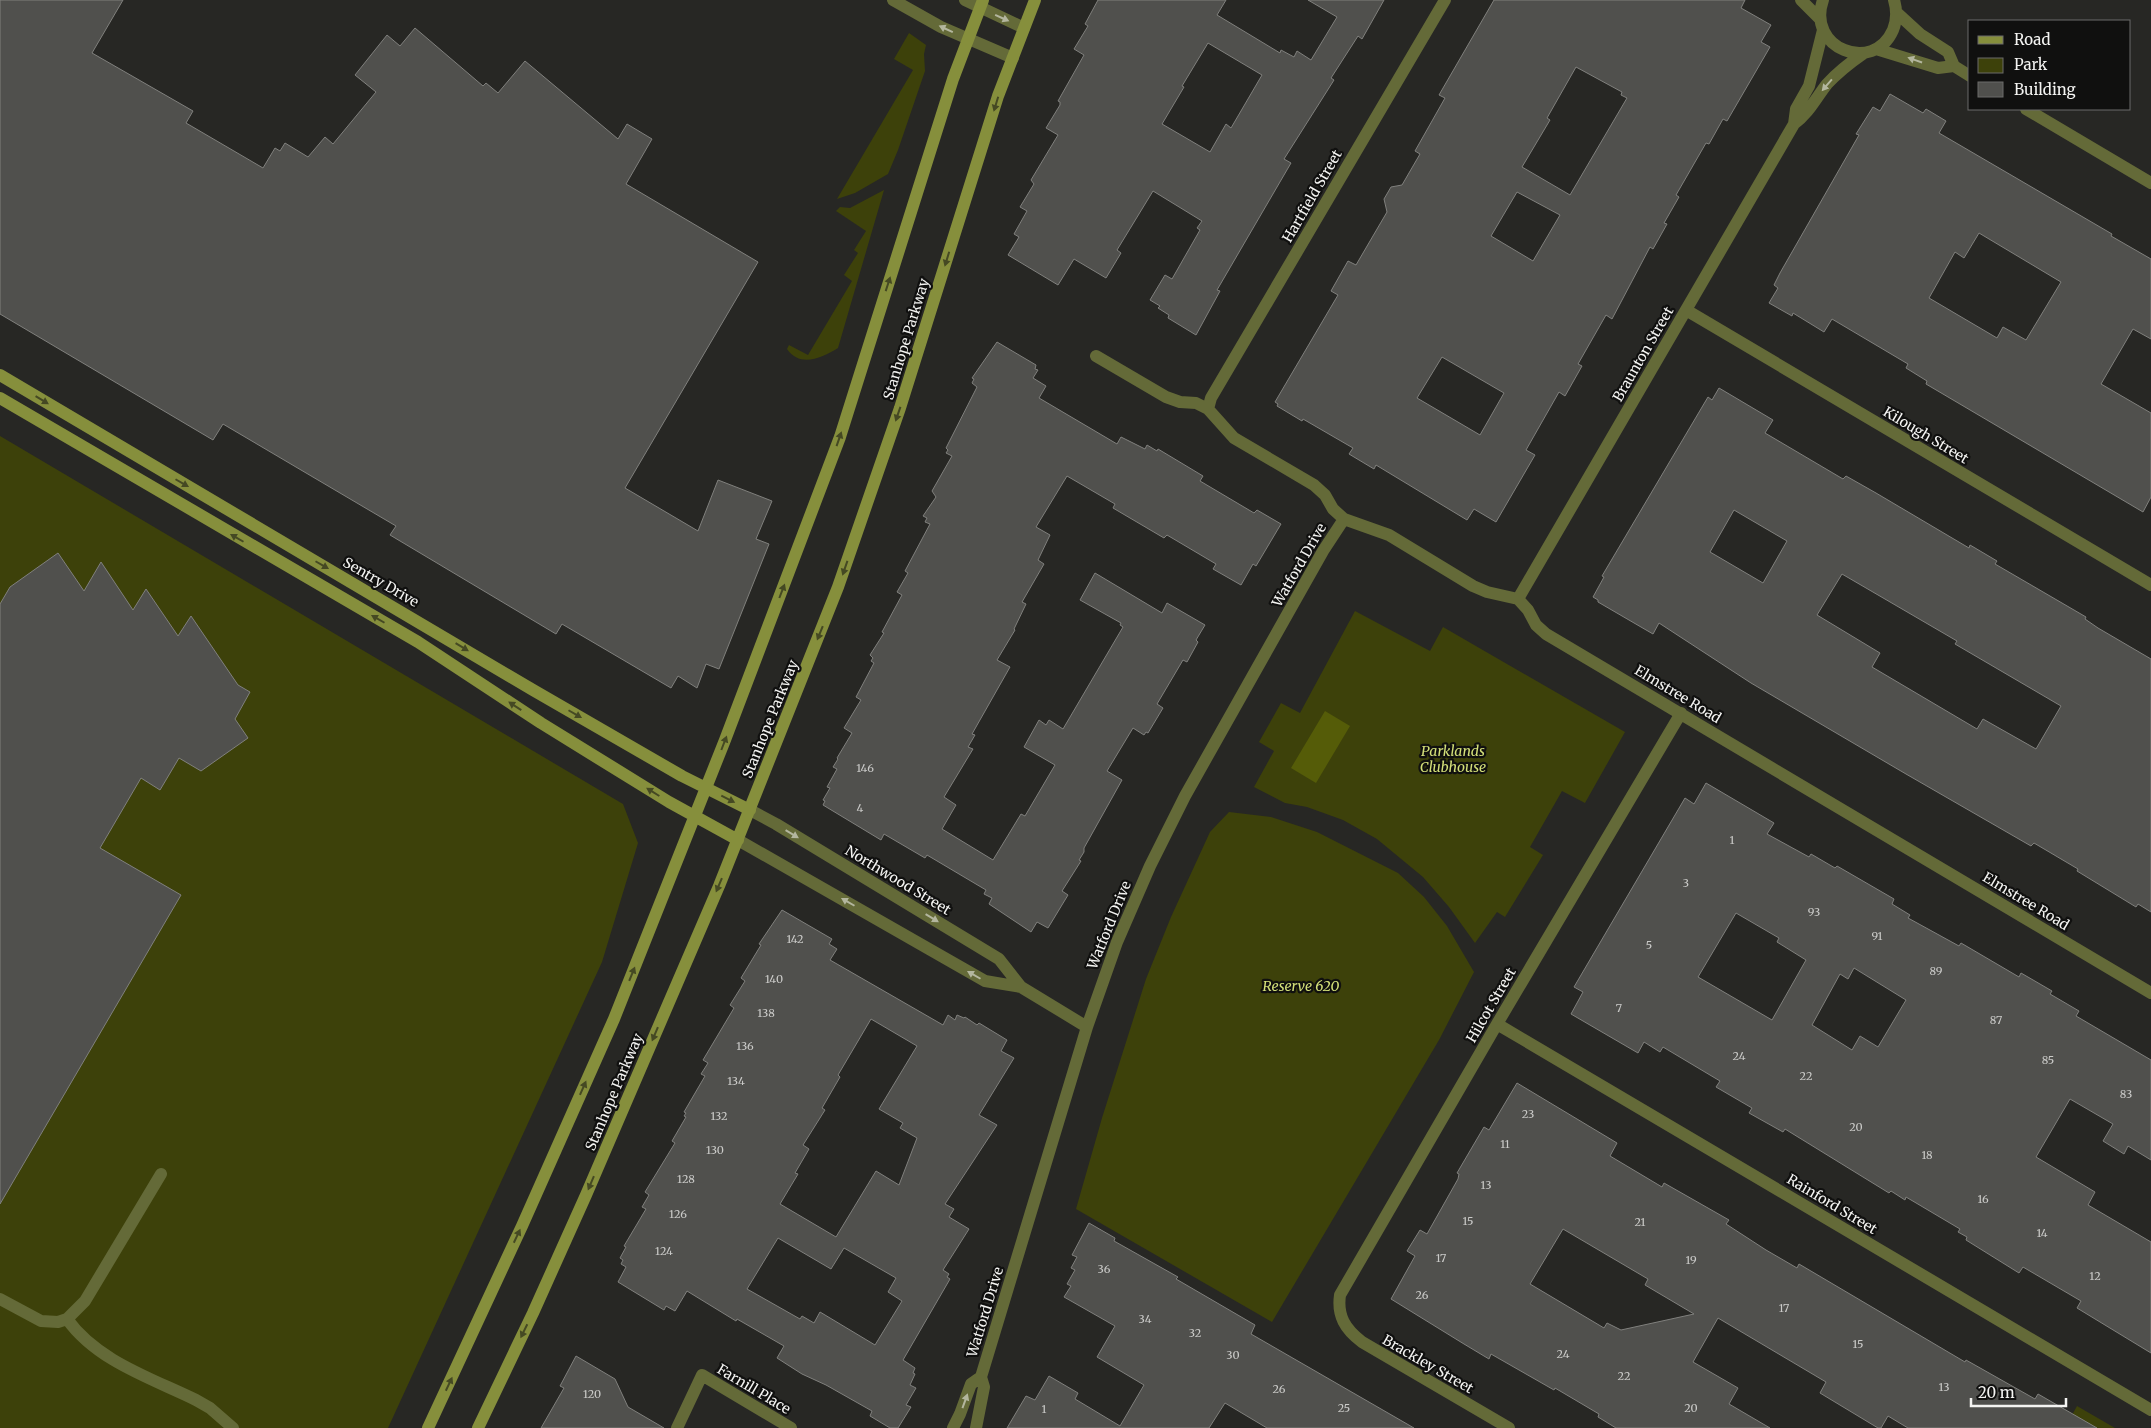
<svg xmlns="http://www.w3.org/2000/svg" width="2151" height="1428" font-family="Merriweather,serif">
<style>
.green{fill:#3d410a}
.water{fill:#555c08}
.building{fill:#50504d;stroke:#80807d;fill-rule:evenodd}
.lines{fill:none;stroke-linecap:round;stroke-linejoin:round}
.lane{stroke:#646a38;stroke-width:12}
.street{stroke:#646a38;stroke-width:12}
.secondary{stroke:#868f3c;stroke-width:12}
.oneway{fill:#b3b69e}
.oneway2{fill:#454923}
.labels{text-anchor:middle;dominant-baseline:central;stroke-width:4.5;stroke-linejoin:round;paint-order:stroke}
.number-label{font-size:11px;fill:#cbcbc9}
.street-label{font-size:14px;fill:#f4f4f2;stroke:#10100f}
.park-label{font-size:14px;font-style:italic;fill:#d4e079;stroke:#10100f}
</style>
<rect width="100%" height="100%" fill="#272724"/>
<path class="green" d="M909 33 926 45 924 54 925 71 898 150 888 174 855 193 837 199 913 70 894 59Z
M884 190 838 348C822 358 800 368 787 349L789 345 808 355 852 281 844 275 858 253 854 250 866 231 836 211 840 207 850 208Z
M0 436 623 804 638 843 602 962 388 1428H0Z
M1355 611 1430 651 1443 627 1625 732 1585 803 1562 791 1530 847 1543 855 1505 917 1497 912 1475 943 1449 907 1423 877 1377 839 1343 820 1307 807 1285 803 1254 787 1274 751 1259 742 1281 703 1300 713Z
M1229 812 1271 817 1317 832 1398 873 1424 897 1447 926 1474 972 1439 1040 1272 1322 1076 1209 1102 1118 1146 979 1171 917 1210 832Z
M2077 1406 2115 1428H2065Z"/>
<path class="water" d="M1325 711 1350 726 1316 783 1291 768Z"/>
<path class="building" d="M0 0H123L92 53 193 111 186 123 263 168 275 148 280 151 285 143 308 157 325 137 333 144 376 92 355 75 387 35 400 46 415 28 483 86 486 83 498 93 525 61 618 139 627 124 652 139 626 184 758 262 625 488 698 531 718 480 772 501 756 539 769 544 719 669 706 664 697 688 678 676 671 688 562 624 556 634 390 535 396 526 223 424 213 440 0 314Z
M1098 0H1226L1217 15 1280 53 1281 50 1294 57 1297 51 1311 60 1337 17 1308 0H1384L1362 39 1358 36 1331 78 1334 80 1284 159 1291 163 1217 290 1220 291 1196 335 1168 318 1169 315 1158 308 1160 306 1150 300 1165 275 1172 279 1200 230 1197 228 1202 221 1153 191 1117 250 1121 253 1106 278 1074 259 1058 285 1008 255 1019 237 1014 234 1027 211 1020 207 1034 184 1031 180 1058 135 1046 128 1060 105V102L1058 101 1084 55 1074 49 1088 26 1085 24ZM1208 43 1262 75 1231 128 1226 124 1210 152 1162 124 1184 87 1182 86Z
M1494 0H1745L1741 8 1771 25 1761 42 1770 47 1727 121 1723 119 1709 144 1706 143 1676 195 1679 197 1664 223 1667 224 1653 249 1650 247 1612 319 1606 315 1578 364 1582 366 1565 396 1559 392 1526 450 1535 455 1496 522 1474 509 1467 520 1376 465 1374 469 1349 454 1353 448 1303 419 1302 421 1277 406 1278 404 1275 402 1338 295 1331 291 1348 261 1356 265 1387 212 1384 199 1391 187 1402 185 1420 154 1415 151 1445 98 1439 95ZM1576 67 1622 92 1621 95 1627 98 1570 195 1522 167 1550 120 1547 118ZM1517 192 1560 215 1533 261 1491 236ZM1442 357 1504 393 1480 435 1417 398Z
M1890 94 1923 113 1926 109 1946 121 1939 133 2112 234 2111 236 2151 259V339L2133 329 2101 384 2151 413V497L2143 512 1926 384 1927 381 1906 368 1908 364 1832 319 1824 332 1793 313 1792 316 1769 303 1778 288 1774 285 1780 273 1859 135 1856 134 1873 107 1880 111ZM1979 233 2061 282 2026 340 2003 327 1997 338 1929 298 1955 252 1964 258Z
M997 342 1036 365 1035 369 1038 370 1033 378 1046 386 1039 398 1117 444 1121 437 1145 449 1147 445 1157 451 1158 449 1203 476 1200 481 1254 513 1257 510 1281 524 1256 566 1253 564 1241 585 1213 569 1216 564 1167 535 1164 538 1113 508 1115 504 1067 476 1036 527 1050 535 1038 560 1044 564 1022 602 1026 604 1014 629 1015 630 997 660 1010 667 972 734 975 735 968 747 973 749 944 797 956 805 942 829 993 860 1021 814 1025 816 1055 765 1024 747 1039 720 1046 725 1049 720 1063 729 1123 627 1120 625 1121 623 1080 600 1095 573 1162 613 1167 603 1205 625 1196 640 1198 642 1187 662 1183 660 1157 704 1163 708 1148 733 1146 732 1144 735 1133 728 1107 771 1122 780 1084 848V852L1079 860 1081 861 1062 891 1068 895 1048 928 1037 922 1031 932 989 904 992 898 984 894 986 890 927 855 925 858 884 834 881 840 823 805 825 801 823 800 830 788 827 787 837 769 833 767 838 759 837 758 852 733 844 728 861 700 856 697 874 663 871 661 873 658 870 655 884 633 882 632 902 595 897 592 908 573 905 571 930 524 925 522 927 518 923 516 936 497 932 491 952 456 946 453 948 450 946 448 977 387 972 383 974 379 972 378Z
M1719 388 1773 420 1765 433 1843 479 1846 476 1876 493 1969 548 1970 545 1997 561 1995 564 2086 617 2085 619 2098 628 2151 659V912L2138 904 2136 907 2077 871 2078 869 2034 843 2031 846 1906 774 1751 683 1659 623 1653 634 1598 602V600L1593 597 1604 577 1602 576 1708 397 1712 400ZM1734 510 1787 541 1763 583 1710 552ZM1842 574 1957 641 1955 644 2061 706 2036 749 1983 719 1977 729 1872 667 1880 653 1817 615Z
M58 553 84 591 101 562 133 610 146 589 178 636 191 616 238 685 250 692 235 719 248 738 201 771 179 758 160 790 141 778 100 848 181 895 0 1204V604L10 587Z
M1706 783 1774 823 1767 834 1809 857 1811 854 1835 868 1837 866 1894 899 1892 904 1910 915 1908 918 1959 946 1961 943 2019 977 2021 973 2052 991 2050 994 2079 1011 2076 1016 2151 1060V1160L2128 1146 2124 1154 2103 1141 2113 1124 2070 1099 2036 1157 2095 1192 2088 1205 2151 1242V1353L2077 1308 2081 1301 2023 1267 2019 1273 1966 1240 1967 1237 1958 1232 1960 1229 1906 1197 1905 1200 1891 1191 1889 1193 1785 1129 1783 1132 1749 1113 1752 1108 1716 1087 1720 1081 1663 1047 1660 1052 1644 1042 1638 1053 1571 1014 1583 992 1574 987 1685 798 1694 804ZM1736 913 1779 938 1777 942 1806 960 1772 1020 1698 977ZM1854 968 1906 1000 1878 1047 1860 1036 1852 1050 1812 1025 1840 974 1848 979Z
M782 910 832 939 829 944 837 949 830 960 943 1025 948 1015 955 1020 957 1015 964 1018 965 1017 977 1025 979 1023 1007 1040 1001 1051 1014 1058 979 1115 997 1125 945 1204 954 1209 949 1217 969 1229 943 1270 949 1274 947 1277 950 1279 903 1360 915 1368 913 1373 915 1374 910 1385 916 1388 906 1405 911 1407 898 1428H890L870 1416 872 1411 826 1385 802 1374 777 1358 784 1346 737 1319 736 1321 687 1291 675 1311 666 1306 664 1310 618 1282 626 1267 621 1264 623 1260 620 1258 626 1247 624 1246 646 1209 642 1207 649 1195 645 1192 675 1143 672 1141 686 1117 684 1116 686 1113 684 1112 705 1076 701 1074 708 1063 703 1060 734 1008 730 1005 745 981 741 978 761 945 759 944ZM871 1019 917 1046 879 1109 903 1123 900 1128 917 1138 899 1185 876 1171 836 1237 780 1204 798 1174 795 1173 809 1149 803 1145 825 1110 822 1108 840 1077 838 1075ZM778 1238 831 1269 844 1248 896 1278 888 1292 902 1301 875 1345 820 1312 814 1323 802 1316 800 1319 747 1289Z
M1517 1083 1617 1143 1610 1156 1662 1187 1664 1183 1729 1220 1726 1224 1766 1250 1797 1268 1799 1264 1965 1362 1966 1360 2035 1399 2038 1394 2097 1428H1908L1888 1416 1881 1428H1878L1820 1393 1826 1382 1718 1318 1693 1362 1738 1388 1729 1404 1770 1428H1616L1598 1417 1599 1414 1555 1388 1554 1390 1491 1354 1489 1359 1464 1344 1391 1299 1415 1256 1407 1251 1420 1230 1427 1234 1458 1179 1459 1174 1457 1173 1484 1127 1489 1130ZM1563 1229 1648 1279 1645 1285 1694 1314 1621 1330 1607 1323 1604 1328 1530 1284Z
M1089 1223 1115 1238 1114 1241 1178 1277 1176 1279 1255 1325 1251 1334 1414 1428H1267L1225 1403 1209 1428H1007L1026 1396 1035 1400 1049 1376 1078 1393 1075 1399 1120 1426 1144 1385 1097 1357 1115 1326 1064 1297 1071 1286 1067 1284 1075 1270 1071 1268 1077 1257 1072 1255Z
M576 1356 615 1379 628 1407 664 1428H541L564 1388 560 1386Z"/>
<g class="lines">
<path class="lane" d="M893 0 941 27 1013 58
M965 0 1024 28
M0 1299 41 1321 58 1322 67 1319 85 1301 161 1174
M67 1319C97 1361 151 1378 196 1400L210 1408 233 1428"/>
<path class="street" d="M1801 0 1820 19
M1823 0C1806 48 1873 75 1893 30 1897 20 1897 10 1894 0
M1896 12 1920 34 1948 52 1954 66
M1876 49 1938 68 1954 66 1970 76
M2026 109 2151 183
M1794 124C1809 113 1816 98 1827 84 1838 72 1851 62 1864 53
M1686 310 2151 585
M1096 356 1166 397 1180 402 1196 403 1208 409 1234 438 1314 485 1325 495 1333 509 1344 519 1389 535 1473 586 1487 592 1518 599 1528 610 1536 625 1546 634 2151 993
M1208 409 1211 398 1445 0
M1518 599 1794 124 1796 109 1809 86 1823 30
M750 810 776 824 999 959 1021 987 1087 1027
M738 840 985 981 1021 987
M1497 1024 2151 1410
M677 1428 702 1375 791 1428
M953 1428 960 1414 971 1384 981 1377
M976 1428 984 1387 981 1377 1087 1027 1117 942 1150 866 1185 796 1323 551 1344 519
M1509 1428 1362 1342C1345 1329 1337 1316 1340 1295L1497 1024 1681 713"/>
<path class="secondary" d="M0 375 533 690 682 776 750 810
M0 398 418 642 541 723 669 802 738 840
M428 1428 522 1226 614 1019 725 740 840 437 953 79 983 0
M478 1428 533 1313 586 1195 719 886 838 587 900 408 998 96 1035 0"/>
</g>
<defs><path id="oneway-solid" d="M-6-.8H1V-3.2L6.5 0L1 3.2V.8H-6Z" transform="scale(1.25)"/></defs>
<g class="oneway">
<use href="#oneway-solid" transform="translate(1002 18) rotate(24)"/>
<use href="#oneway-solid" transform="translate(946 29) rotate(-155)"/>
<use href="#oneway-solid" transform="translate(1915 60) rotate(-161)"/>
<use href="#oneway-solid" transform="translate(1827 85) rotate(131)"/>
<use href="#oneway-solid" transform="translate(792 834) rotate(31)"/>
<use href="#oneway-solid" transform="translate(848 902) rotate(-150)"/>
<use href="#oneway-solid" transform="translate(932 918) rotate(31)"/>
<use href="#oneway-solid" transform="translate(974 975) rotate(-150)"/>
<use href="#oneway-solid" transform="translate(965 1401) rotate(-70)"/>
</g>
<g class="oneway2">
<use href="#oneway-solid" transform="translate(996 104) rotate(107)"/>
<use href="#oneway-solid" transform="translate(947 259) rotate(107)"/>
<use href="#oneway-solid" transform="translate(888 284) rotate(-72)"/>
<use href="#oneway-solid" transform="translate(42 400) rotate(31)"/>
<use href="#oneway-solid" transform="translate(898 414) rotate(109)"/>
<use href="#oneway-solid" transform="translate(839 439) rotate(-71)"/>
<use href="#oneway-solid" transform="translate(182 483) rotate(30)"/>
<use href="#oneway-solid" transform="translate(237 538) rotate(-150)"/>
<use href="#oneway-solid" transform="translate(322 565) rotate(30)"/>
<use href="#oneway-solid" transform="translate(845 568) rotate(109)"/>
<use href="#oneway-solid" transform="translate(782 591) rotate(-69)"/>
<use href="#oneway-solid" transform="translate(378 619) rotate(-150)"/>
<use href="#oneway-solid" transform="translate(820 633) rotate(112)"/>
<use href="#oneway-solid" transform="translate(462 647) rotate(31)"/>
<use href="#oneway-solid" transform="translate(515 706) rotate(-147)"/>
<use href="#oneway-solid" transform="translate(575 714) rotate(30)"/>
<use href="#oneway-solid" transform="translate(724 743) rotate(-69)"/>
<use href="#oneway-solid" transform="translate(653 792) rotate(-148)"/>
<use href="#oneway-solid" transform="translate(728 799) rotate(27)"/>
<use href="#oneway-solid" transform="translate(719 885) rotate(113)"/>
<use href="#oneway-solid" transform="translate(632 974) rotate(-68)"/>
<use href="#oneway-solid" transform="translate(655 1034) rotate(113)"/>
<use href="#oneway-solid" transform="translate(583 1088) rotate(-66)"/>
<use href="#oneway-solid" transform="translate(591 1183) rotate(113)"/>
<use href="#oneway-solid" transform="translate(517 1236) rotate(-65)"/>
<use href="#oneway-solid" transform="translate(524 1331) rotate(116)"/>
<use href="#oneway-solid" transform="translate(449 1384) rotate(-65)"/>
</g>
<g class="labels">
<g class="number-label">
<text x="865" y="768">146</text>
<text x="860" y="808">4</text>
<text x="1732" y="840">1</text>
<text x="1686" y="883">3</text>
<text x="1814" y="912">93</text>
<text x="1877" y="936">91</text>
<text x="795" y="939">142</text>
<text x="1649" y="945">5</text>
<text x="1936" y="971">89</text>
<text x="774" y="979">140</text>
<text x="1619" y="1008">7</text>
<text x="766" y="1013">138</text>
<text x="1996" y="1020">87</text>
<text x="745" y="1046">136</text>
<text x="1739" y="1056">24</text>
<text x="2048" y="1060">85</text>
<text x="1806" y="1076">22</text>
<text x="736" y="1081">134</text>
<text x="2126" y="1094">83</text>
<text x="1528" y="1114">23</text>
<text x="719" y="1116">132</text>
<text x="1856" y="1127">20</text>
<text x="1505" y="1144">11</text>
<text x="715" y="1150">130</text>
<text x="1927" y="1155">18</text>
<text x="686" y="1179">128</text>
<text x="1486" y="1185">13</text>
<text x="1983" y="1199">16</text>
<text x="678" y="1214">126</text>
<text x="1468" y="1221">15</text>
<text x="1640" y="1222">21</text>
<text x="2042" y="1233">14</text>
<text x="664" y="1251">124</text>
<text x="1441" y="1258">17</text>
<text x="1691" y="1260">19</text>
<text x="1104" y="1269">36</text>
<text x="2095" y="1276">12</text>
<text x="1422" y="1295">26</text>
<text x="1784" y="1308">17</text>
<text x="1145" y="1319">34</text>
<text x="1195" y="1333">32</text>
<text x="1858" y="1344">15</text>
<text x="1563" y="1354">24</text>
<text x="1233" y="1355">30</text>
<text x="1624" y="1376">22</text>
<text x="1944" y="1387">13</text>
<text x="1279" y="1389">26</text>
<text x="592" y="1394">120</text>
<text x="1344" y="1408">25</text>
<text x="1691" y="1408">20</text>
<text x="1044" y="1409">1</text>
</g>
<g class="street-label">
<text transform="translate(1312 196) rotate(-60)">Hartfield Street</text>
<text transform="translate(906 339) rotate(-73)">Stanhope Parkway</text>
<text transform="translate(1643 354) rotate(-60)">Braunton Street</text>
<text transform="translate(1926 435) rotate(31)">Kilough Street</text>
<text transform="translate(1299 565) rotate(-60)">Watford Drive</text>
<text transform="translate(381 582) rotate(30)">Sentry Drive</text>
<text transform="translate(1678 694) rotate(31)">Elmstree Road</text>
<text transform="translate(770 719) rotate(-68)">Stanhope Parkway</text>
<text transform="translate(898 880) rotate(31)">Northwood Street</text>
<text transform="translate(2026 901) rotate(31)">Elmstree Road</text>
<text transform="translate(1109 925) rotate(-68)">Watford Drive</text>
<text transform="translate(1491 1005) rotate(-60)">Hilcot Street</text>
<text transform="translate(614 1092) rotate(-67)">Stanhope Parkway</text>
<text transform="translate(1832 1204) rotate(31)">Rainford Street</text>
<text transform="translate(985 1312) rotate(-73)">Watford Drive</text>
<text transform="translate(1428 1364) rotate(30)">Brackley Street</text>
<text transform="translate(754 1389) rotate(31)">Farnill Place</text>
</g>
<g class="park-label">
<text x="1453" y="751">Parklands<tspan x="1453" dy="16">Clubhouse</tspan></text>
<text x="1301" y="986">Reserve 620</text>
</g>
</g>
<rect x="1968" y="20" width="162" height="90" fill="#10100f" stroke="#6b6b6a"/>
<rect x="1978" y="36" width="25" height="8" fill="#868f3c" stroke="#6b6b6a"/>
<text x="2014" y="45" font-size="15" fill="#f4f4f2">Road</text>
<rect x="1978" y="58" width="25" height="15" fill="#3d410a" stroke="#6b6b6a"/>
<text x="2014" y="70" font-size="15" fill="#f4f4f2">Park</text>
<rect x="1978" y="82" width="25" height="15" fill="#50504d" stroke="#6b6b6a"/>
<text x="2014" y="95" font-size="15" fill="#f4f4f2">Building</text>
<path d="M1971 1398v8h95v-8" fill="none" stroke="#f4f4f2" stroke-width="2.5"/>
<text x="1978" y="1398" font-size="15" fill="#f4f4f2" stroke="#10100f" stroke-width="4" paint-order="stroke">20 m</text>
</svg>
